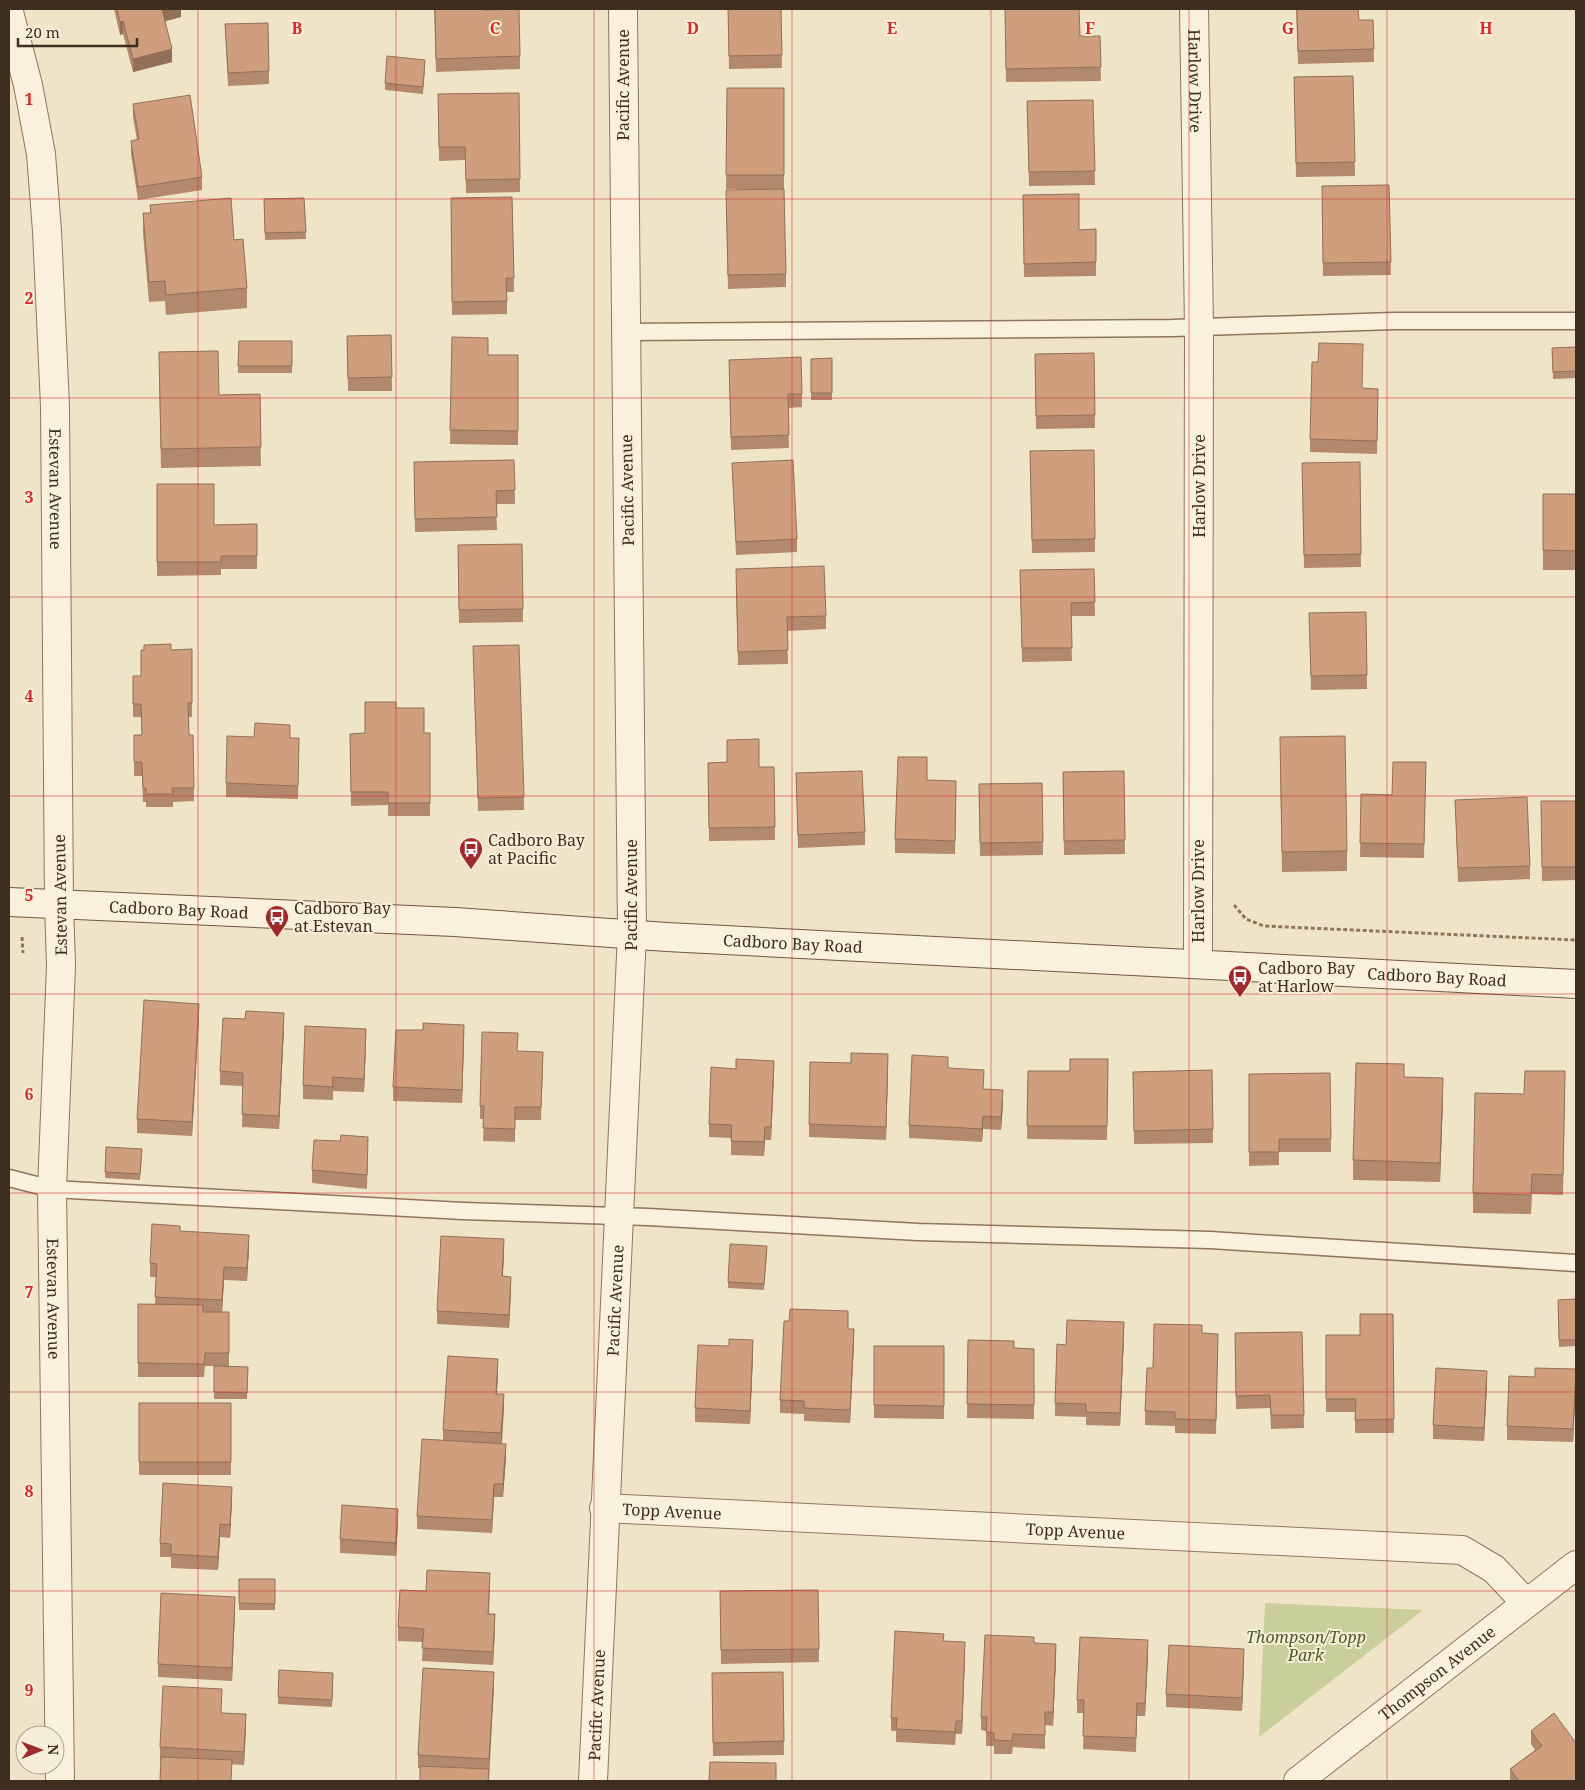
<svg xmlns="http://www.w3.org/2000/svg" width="1585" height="1790" font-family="'Noto Serif',serif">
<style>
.green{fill:#c9cf9b}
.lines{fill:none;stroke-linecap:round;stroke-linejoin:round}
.service-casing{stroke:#8d765c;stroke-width:19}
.minor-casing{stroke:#8d765c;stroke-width:30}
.tertiary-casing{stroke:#8d765c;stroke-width:30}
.secondary-casing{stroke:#6f573f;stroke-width:30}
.path{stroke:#8d765c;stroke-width:3;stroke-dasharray:4 2.5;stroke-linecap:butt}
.service{stroke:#faf1dc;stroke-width:16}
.minor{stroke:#faf1dc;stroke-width:28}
.tertiary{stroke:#faf1dc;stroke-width:28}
.secondary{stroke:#faf1dc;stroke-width:28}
.wall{fill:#b2896c}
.shaded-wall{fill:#916f58}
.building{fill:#cf9f7d;stroke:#916f58}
.grid{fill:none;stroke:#d62828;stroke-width:1;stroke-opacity:0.55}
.labels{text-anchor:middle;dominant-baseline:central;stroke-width:4;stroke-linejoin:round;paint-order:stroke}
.street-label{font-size:16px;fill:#3d2e20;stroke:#f7eed8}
.poi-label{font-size:16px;fill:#3d2e20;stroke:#f7eed8;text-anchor:start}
.park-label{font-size:16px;font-style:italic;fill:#4d5a26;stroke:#f7eed8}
.grid-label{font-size:16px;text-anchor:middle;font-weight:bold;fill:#d62828;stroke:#f7eed8;stroke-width:4;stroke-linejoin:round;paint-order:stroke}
</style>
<rect width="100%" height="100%" fill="#f0e4c8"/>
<path class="green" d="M1265 1603 1423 1610 1259 1737Z"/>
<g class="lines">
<g class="service-casing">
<path id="service" d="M625 332 1172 328 1394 321H1576
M9 1178 52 1189 463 1211 648 1217 918 1232 1210 1240 1576 1263"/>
</g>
<g class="minor-casing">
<g id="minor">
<path id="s1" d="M1194 9 1199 327 1198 964"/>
<path id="s2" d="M9 12 28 85 41 154 47 231 55 406 59 903"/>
<path id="s3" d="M604 1508 1462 1550 1494 1569 1526 1603"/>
<path id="s4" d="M593 1781 632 934 623 9"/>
<path id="s5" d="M1298 1781 1576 1565"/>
</g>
</g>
<g class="tertiary-casing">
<g id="tertiary">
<path id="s6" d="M59 903 61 966 52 1189 60 1781"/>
</g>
</g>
<g class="secondary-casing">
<g id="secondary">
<path id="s7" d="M9 902 455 922 667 937 1576 984"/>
</g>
</g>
<path class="path" d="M1234 905 1246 919 1264 926 1576 940
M22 937 23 953"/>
<use href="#service" class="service"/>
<use href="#minor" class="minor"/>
<use href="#tertiary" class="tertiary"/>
<use href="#secondary" class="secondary"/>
</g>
<path class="wall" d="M114 9H181V17L165 21 172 62 133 72 123 34 120 35Z
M434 9H483L520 56V69L436 72Z
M728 9H781L782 68 729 69Z
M1005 9 1080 36H1100L1101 81 1006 82Z
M1296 9H1358L1359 20H1373L1374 62 1298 64Z
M225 24 269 71V84L228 86Z
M425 67 423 94 385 90V83Z
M1353 76 1355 176 1296 177 1294 77Z
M727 88H784V189H726Z
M519 93 520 192 466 193 465 160 439 161 438 94Z
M1093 100 1095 185 1029 186 1027 101Z
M133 104 202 177V190L138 200 131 154V141L137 140 133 117Z
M1389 185 1391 275 1323 276 1322 186Z
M1023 195 1079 230 1096 229V276L1024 277Z
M512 197 514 292H507V314L452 315 451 198Z
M304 198 306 239 265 240 264 199Z
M726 204 786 274V287L728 289Z
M150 205 234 240 247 288V308L166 315 165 301 149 302 143 233V213H150Z
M391 335 392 391H348L347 336Z
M452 337 488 355H518V445L450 444Z
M239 341H292V373H238Z
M1576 347V378L1553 379 1552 348Z
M1094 353 1095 428 1036 429 1035 354Z
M832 358V400H811V359Z
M729 360 802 394V407L788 408 789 448 731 450Z
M159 372 219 395 260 394 261 466 161 468Z
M1362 388 1378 402 1377 454 1310 452V439Z
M1094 450 1095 552 1032 553 1030 451Z
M514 460 515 504H496L497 530 415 532 414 462Z
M1360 462 1361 567 1304 568 1302 463Z
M732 463 797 539V552L736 555Z
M157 484 214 525 257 524V569H221V575L157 576Z
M1543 494H1576V570H1543Z
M522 544 523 622 459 623 458 545Z
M1094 569 1095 616H1071L1072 661 1022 662 1020 570Z
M736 583 826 616V629L787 631 788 664 738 665Z
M1366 612 1367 689 1311 690 1309 613Z
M473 646 524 797V810L478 811Z
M192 649V717H188L189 735H193L194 801 173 802V807H146V802H143L142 776H134V735H142L141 717H133V689L141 676 171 650Z
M396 708 424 733H430V816H388V805L351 806 350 734 365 733Z
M299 738 298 799 226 797V783Z
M1280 757 1347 851V871L1282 872Z
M1426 762 1424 858 1360 857 1361 794 1392 795Z
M708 763 759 767H774L775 840 709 841Z
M1124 771 1125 854 1064 855 1063 772Z
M796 773 865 832V845L798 848Z
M927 780 956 794 955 854 895 853V839Z
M1042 783 1043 855 980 856 979 784Z
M1455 800 1530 866V879L1458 882Z
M1541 801H1576V880L1542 881Z
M199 1017 192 1136 137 1133V1119Z
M284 1027 279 1129 242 1127 243 1086 220 1085V1071Z
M464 1038 462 1103 393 1101V1087Z
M366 1042 364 1092 333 1091V1100L303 1099V1085Z
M518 1051 543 1065 541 1120H515V1142L483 1141 484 1119H480V1106Z
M1108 1059 1107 1140 1027 1139 1028 1071H1070Z
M888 1067 886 1140 809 1137V1124Z
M948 1068 984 1089 1003 1104 1001 1130 983 1129 982 1142 909 1138V1125Z
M1212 1070 1213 1143 1134 1144 1133 1072Z
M1330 1073 1331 1152H1279V1165L1249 1166V1074Z
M774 1074 771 1140H765L764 1156 731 1155V1138L709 1137V1124Z
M1404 1077 1443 1098 1440 1182 1353 1180V1160Z
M1565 1091 1563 1195 1532 1194 1531 1214 1473 1213V1193L1524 1094Z
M340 1141 368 1150 367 1189 312 1183V1170Z
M106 1147 142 1156 140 1180 105 1178Z
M180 1231 249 1248 247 1281 224 1280 222 1312H229V1366L248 1367 247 1399H214V1366H205L204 1377H138V1304L155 1305 156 1277H150V1263Z
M504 1253 503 1276 511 1290 509 1328 437 1324V1311Z
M767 1253 764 1290 728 1288V1282Z
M1576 1299V1346L1559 1347 1558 1300Z
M1393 1314 1394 1433H1355V1412H1326V1335H1360Z
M848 1329 854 1342 850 1423 804 1421V1414L780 1413V1400Z
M1302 1332 1304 1428 1271 1429 1270 1408 1236 1409 1235 1333Z
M1202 1333 1218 1347 1216 1434 1175 1433V1426L1145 1425V1411L1153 1368Z
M1124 1336 1120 1426 1086 1425V1417L1055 1416V1403L1066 1345Z
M968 1340 1014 1348 1034 1349V1419L967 1418Z
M874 1346H944V1419L874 1418Z
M753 1354 750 1424 695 1422V1408Z
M498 1373 497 1394 504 1407 502 1444 506 1457 503 1497H494L492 1533 417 1529V1516L443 1441V1430Z
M1576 1382 1573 1442 1507 1440V1426Z
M1487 1384 1484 1441 1433 1439V1425Z
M139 1403H231V1475H139Z
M232 1500 230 1538 220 1537 218 1570 171 1568V1557H160V1543Z
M398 1522 396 1556 340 1553V1539Z
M239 1579H275V1610H239Z
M490 1587 489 1614 495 1628 493 1665 422 1661 423 1642 398 1641V1627L426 1591Z
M818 1590 819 1662 721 1664 720 1591Z
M235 1610 232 1681 158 1677V1664Z
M944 1641 965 1655 962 1734H956L955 1745 896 1742V1731H891V1718Z
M1034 1643 1056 1657 1053 1726 1045 1725V1749L1013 1747 1012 1754H994V1746H986V1731L981 1730V1717Z
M1148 1654 1145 1716H1137L1136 1752 1083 1749 1084 1713H1077V1700Z
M1244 1662 1242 1711 1166 1707V1694Z
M279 1670 333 1680 332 1707 278 1704Z
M783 1672 784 1755 713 1756 712 1673Z
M494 1686 489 1781 418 1768V1755Z
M222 1713 246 1727 244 1765 160 1761V1747Z
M1531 1731 1576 1781H1510V1769L1535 1750 1531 1744Z"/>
<path class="shaded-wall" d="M162 9H181V17L162 22Z
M123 21V34L120 35V22Z
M172 49V62L133 72V59Z
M199 1004V1017L192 1136V1122Z
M284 1013V1027L279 1129V1116Z
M464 1025V1038L462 1103V1090Z
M366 1029V1042L364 1092V1079Z
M888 1054V1067L886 1140V1127Z
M774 1061V1074L771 1140V1127Z
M1443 1078V1098L1440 1182V1163Z
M1003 1090V1104L1001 1130V1117Z
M983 1116V1129L982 1142V1129Z
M765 1127V1140L764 1156V1142Z
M249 1235V1248L247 1281V1268Z
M504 1239V1253L502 1289V1276Z
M224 1267V1280L222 1313V1300Z
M511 1277V1290L509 1328V1315Z
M1124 1322V1336L1120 1426V1413Z
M854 1329V1342L850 1423V1410Z
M753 1340V1354L750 1424V1411Z
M498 1359V1373L496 1407V1394Z
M1576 1369V1382L1573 1442V1429Z
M1487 1371V1384L1484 1441V1428Z
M504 1394V1407L501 1447V1433Z
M506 1444V1457L503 1497V1484Z
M494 1484V1497L492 1533V1520Z
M232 1487V1500L230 1538V1525Z
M398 1509V1522L396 1556V1543Z
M220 1524V1537L218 1570V1557Z
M235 1597V1610L232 1681V1668Z
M495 1614V1628L493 1665V1652Z
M1148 1640V1654L1145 1716V1703Z
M965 1642V1655L962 1734V1721Z
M1056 1644V1657L1053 1726V1712Z
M1244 1649V1662L1242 1711V1698Z
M494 1672V1686L488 1781 489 1759Z
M246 1714V1727L244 1765V1752Z"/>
<path class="building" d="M117 9H162L172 49 133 59 123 21 120 22Z
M435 9H483V10L519 9 520 56 436 59Z
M728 9H781L782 55 729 56Z
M1005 9H1079L1080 36H1100L1101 67 1006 69Z
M1297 9H1358L1359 20H1373L1374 49 1298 51Z
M268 23 269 71 228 73 225 24Z
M387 56 425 60 423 87 385 83Z
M1353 76 1355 162 1296 163 1294 77Z
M727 88H784V175H726Z
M519 93 520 179 466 180 465 147H439L438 94Z
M190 95 202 177 138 187 131 141 139 139 133 104Z
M1093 100 1095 171 1029 172 1027 101Z
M1389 185 1391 262 1323 263 1322 186Z
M784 189 786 274 728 275 726 190Z
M1079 194V230L1096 229V262L1024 264 1023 195Z
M512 197 514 278H506L507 301 452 302 451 198Z
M231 198 234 240 243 239 247 288 166 295 165 281 149 282 143 213H151L150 205Z
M304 198 306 232 265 233 264 199Z
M391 335 392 377 348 378 347 336Z
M452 337 488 338V355H518V431L450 430Z
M239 341H292V366H238Z
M1319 343 1363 344 1362 388 1378 389 1377 441 1310 439 1312 362H1318Z
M1576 347V371L1553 372 1552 348Z
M218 351 219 395 260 394 261 447 161 449 159 352Z
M1094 353 1095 415 1036 416 1035 354Z
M801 357 802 394H788L789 435 731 437 729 360Z
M832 358V393H811V359Z
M1094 450 1095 539 1032 540 1030 451Z
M514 460 515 490 496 491 497 517 415 519 414 462Z
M793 460 797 539 736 542 732 463Z
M1360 462 1361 554 1304 555 1302 463Z
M157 484H214V525L257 524V556H221V562H157Z
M1543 494H1576V551L1543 550Z
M522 544 523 609 459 610 458 545Z
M824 566 826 616 787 617 788 650 738 652 736 569Z
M1094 569 1095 602 1071 603 1072 648H1022L1020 570Z
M1366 612 1367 675 1311 676 1309 613Z
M171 644V650L192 649V703H188L189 735H193L194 788H172L173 794H146V788H143L142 762H134V735H142L141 704H133V676H141V650H144V645Z
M519 645 524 797 478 798 473 646Z
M365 702H396V708H424V733H430V803H388V792H351L350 734 365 733Z
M255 723 290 725V738H299L298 786 226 783 227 736 254 737Z
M1345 736 1347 851 1282 852 1280 737Z
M759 739V767H774L775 827 709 828 708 763 727 762V740Z
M898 757H927V780L956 781 955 841 895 839Z
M1393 762H1426L1424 844 1360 843 1361 794 1392 795Z
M862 771 865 832 798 835 796 773Z
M1124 771 1125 840 1064 841 1063 772Z
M1042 783 1043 842 980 843 979 784Z
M1527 797 1530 866 1458 868 1455 800Z
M1541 801H1576V867H1542Z
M144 1000 199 1004 192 1122 137 1119Z
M246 1011 284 1013 279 1116 242 1114 243 1073 220 1071 223 1018 245 1019Z
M423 1023 464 1025 462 1090 393 1087 396 1030H423Z
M305 1026 366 1029 364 1079 332 1077 333 1087 303 1085Z
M482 1032 518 1033 517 1051 543 1052 541 1107H515V1129L483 1128 484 1106H480Z
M851 1053 888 1054 886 1127 809 1124 810 1062 851 1063Z
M912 1055 948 1057V1068L984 1070 983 1089 1003 1090 1001 1117 983 1116 982 1129 909 1125Z
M736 1059 774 1061 771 1127H765L764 1142 731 1141 732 1125 709 1124 711 1067 736 1069Z
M1070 1059H1108L1107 1126H1027L1028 1071H1070Z
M1356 1063 1404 1064V1077L1443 1078 1440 1163 1353 1160Z
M1212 1070 1213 1129 1134 1131 1133 1072Z
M1525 1071H1565L1563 1175 1532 1174 1531 1195 1473 1193 1475 1093 1524 1094Z
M1330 1073 1331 1139H1279V1152H1249V1074Z
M341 1135 368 1137 367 1175 312 1170 314 1140 340 1141Z
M106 1147 142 1149 140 1174 105 1172Z
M152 1224 180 1226V1231L249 1235 247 1268 224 1267 222 1300 155 1297 157 1264 150 1263Z
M441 1236 504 1239 502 1276 511 1277 509 1315 437 1311Z
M730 1244 767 1246 764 1284 728 1282Z
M1576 1299V1340H1559L1558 1300Z
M138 1304 203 1305V1312H229V1353H205L204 1364 138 1363Z
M790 1309 848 1311V1329H854L850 1410 804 1408V1401L780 1400 784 1321H789Z
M1360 1314H1393L1394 1419 1355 1420 1356 1399H1326V1335H1360Z
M1067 1320 1124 1322 1120 1413 1086 1412V1404L1055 1403 1057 1344 1066 1345Z
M1154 1324 1202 1325V1333L1218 1334 1216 1420 1175 1419V1412L1145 1411 1147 1368H1153Z
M1302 1332 1304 1415H1271L1270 1395 1236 1396 1235 1333Z
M729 1339 753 1340 750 1411 695 1408 698 1345 729 1346Z
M968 1340 1014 1341V1348L1034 1349V1405L967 1404Z
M874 1346H944V1406L874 1405Z
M448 1356 498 1359 496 1394H504L501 1433 443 1430Z
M214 1366 248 1367 247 1393 214 1392Z
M1436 1368 1487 1371 1484 1428 1433 1425Z
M1535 1368 1576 1369 1573 1429 1507 1426 1509 1376 1535 1377Z
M139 1403H231V1462H139Z
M422 1439 506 1444 503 1484H494L492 1520 417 1516Z
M163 1483 232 1487 230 1525 220 1524 218 1557 171 1554V1544L160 1543Z
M342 1505 398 1509 396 1543 340 1539Z
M427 1570 490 1573 488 1614H495L493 1652 422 1648 424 1629 398 1627 400 1590 426 1591Z
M239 1579H275V1604L239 1603Z
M818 1590 819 1649 721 1650 720 1591Z
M161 1593 235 1597 232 1668 158 1664Z
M895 1631 944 1634 943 1641 965 1642 962 1721H956L955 1732 896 1729 897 1718H891Z
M985 1635 1034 1637V1643L1056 1644 1053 1712H1045V1735L1013 1734 1012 1741 994 1740V1733L986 1732 987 1717H981Z
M1080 1637 1148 1640 1145 1703H1137L1136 1738 1083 1736 1084 1700H1077Z
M1169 1645 1244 1649 1242 1698 1166 1694Z
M423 1668 494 1672 489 1759 418 1755Z
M279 1670 333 1673 332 1700 278 1697Z
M783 1672 784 1741 713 1743 712 1673Z
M163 1686 222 1689 221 1713 246 1714 244 1752 160 1747Z
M1554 1713 1576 1743V1781H1519L1510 1769 1542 1746 1531 1731Z
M161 1757 232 1760 231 1781H160Z
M710 1762 776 1763V1781H709Z
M420 1766 489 1769 488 1781H420Z"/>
<path class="grid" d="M198 9V1781M396 9V1781M594 9V1781M792 9V1781M991 9V1781M1189 9V1781M1387 9V1781M9 199H1576M9 398H1576M9 597H1576M9 796H1576M9 994H1576M9 1193H1576M9 1392H1576M9 1591H1576"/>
<defs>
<g id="bus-pin" transform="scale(1.25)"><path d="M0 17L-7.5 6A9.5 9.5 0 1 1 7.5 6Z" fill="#9e2a2b" stroke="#f7eed8"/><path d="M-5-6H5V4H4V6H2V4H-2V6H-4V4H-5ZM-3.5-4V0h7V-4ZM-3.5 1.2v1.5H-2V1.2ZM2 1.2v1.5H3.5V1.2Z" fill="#fff"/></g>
</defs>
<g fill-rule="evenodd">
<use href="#bus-pin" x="471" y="849"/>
<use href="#bus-pin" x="277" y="917"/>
<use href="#bus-pin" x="1240" y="977"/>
</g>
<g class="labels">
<g class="street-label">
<text stroke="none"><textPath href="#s1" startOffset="72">Harlow Drive</textPath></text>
<text transform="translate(623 85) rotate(-90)">Pacific Avenue</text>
<text transform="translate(1199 486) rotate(-90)">Harlow Drive</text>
<text stroke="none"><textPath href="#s2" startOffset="481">Estevan Avenue</textPath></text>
<text transform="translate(627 490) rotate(-91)">Pacific Avenue</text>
<text transform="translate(1198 891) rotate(-90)">Harlow Drive</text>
<text transform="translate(60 895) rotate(-91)">Estevan Avenue</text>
<text transform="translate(631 895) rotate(-90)">Pacific Avenue</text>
<text stroke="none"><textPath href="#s7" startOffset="170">Cadboro Bay Road</textPath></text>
<text stroke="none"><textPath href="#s7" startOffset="785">Cadboro Bay Road</textPath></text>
<text stroke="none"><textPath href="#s7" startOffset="1430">Cadboro Bay Road</textPath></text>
<text stroke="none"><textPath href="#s6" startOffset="396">Estevan Avenue</textPath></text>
<text stroke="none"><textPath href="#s4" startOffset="481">Pacific Avenue</textPath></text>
<text stroke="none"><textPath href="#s3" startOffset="68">Topp Avenue</textPath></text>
<text stroke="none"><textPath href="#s3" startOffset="472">Topp Avenue</textPath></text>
<text stroke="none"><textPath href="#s5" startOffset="176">Thompson Avenue</textPath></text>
<text stroke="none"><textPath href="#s4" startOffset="76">Pacific Avenue</textPath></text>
</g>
<g class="poi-label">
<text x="488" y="840">Cadboro Bay<tspan x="488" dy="18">at Pacific</tspan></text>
<text x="294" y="908">Cadboro Bay<tspan x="294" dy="18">at Estevan</tspan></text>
<text x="1258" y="968">Cadboro Bay<tspan x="1258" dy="18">at Harlow</tspan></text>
</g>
<g class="park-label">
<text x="1306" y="1637">Thompson/Topp<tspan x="1306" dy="18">Park</tspan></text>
</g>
</g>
<g class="grid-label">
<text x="297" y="34">B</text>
<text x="495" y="34">C</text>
<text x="693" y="34">D</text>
<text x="892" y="34">E</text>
<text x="1090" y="34">F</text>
<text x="1288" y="34">G</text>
<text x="1486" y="34">H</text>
<text x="29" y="105">1</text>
<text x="29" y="304">2</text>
<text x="29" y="503">3</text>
<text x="29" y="702">4</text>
<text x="29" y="901">5</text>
<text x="29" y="1100">6</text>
<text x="29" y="1298">7</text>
<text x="29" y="1497">8</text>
<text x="29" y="1696">9</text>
</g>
<rect width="1585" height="1790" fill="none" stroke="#3d2e20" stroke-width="20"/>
<g transform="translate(40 1750) rotate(89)"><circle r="24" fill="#f7eed8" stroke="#ada18e"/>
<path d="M0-4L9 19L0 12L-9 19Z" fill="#9e2a2b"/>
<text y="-8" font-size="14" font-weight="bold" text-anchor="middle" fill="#3d2e20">N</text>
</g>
<path d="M18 38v8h119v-8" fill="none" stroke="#3d2e20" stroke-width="2.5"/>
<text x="25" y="38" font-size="15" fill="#3d2e20" stroke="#f7eed8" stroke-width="4" paint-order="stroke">20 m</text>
</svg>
